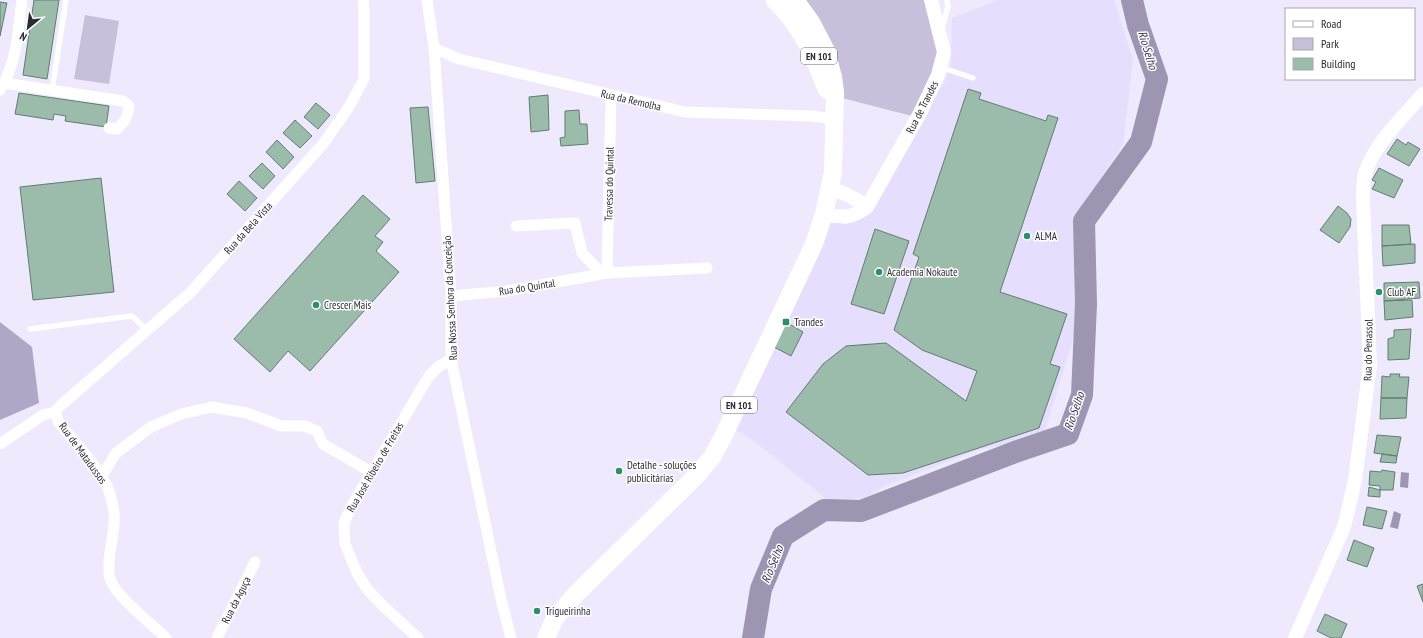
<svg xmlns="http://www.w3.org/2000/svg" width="1423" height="638" font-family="'PT Sans Narrow',sans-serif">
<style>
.built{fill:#e6defd}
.green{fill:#c7c0da}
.forest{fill:#afa7c5}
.water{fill:#9d95b2}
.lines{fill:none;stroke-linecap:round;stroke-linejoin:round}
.river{stroke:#9d95b2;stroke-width:22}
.building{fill:#9bbcab;stroke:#637c70}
.service{stroke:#fff;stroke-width:5.5}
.minor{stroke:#fff;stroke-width:11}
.tertiary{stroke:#fff;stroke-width:14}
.primary{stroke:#fff;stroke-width:18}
.trunk{stroke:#fff;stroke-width:19}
.poi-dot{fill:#2d8f6a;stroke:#fff;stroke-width:1.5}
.labels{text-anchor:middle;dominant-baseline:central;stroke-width:3;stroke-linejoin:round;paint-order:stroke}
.shield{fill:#fff;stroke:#6b6970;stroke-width:1}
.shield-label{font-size:10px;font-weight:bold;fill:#2b2932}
.street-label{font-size:11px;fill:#2b2932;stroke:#fff}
.poi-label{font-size:11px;fill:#2b2932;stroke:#fff;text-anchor:start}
.water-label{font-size:12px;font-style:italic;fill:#3b2d57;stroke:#fff}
</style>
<rect width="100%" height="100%" fill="#eee9fd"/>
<path class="built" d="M999 0H1114L1133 60 1123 144 1075 218 1077 312 1073 340 1047 424 1043 435 1024 442 981 449 887 485 865 498 829 501 746 435 729 427 824 222 834 224 839 217 855 215 918 117 944 83 951 64 952 18Z"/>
<path class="green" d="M803 0H926L940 51 934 75 912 116 842 98Z
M85 15 119 21 109 84 74 79Z"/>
<path class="forest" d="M0 322 32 347 39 403 0 420Z"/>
<path class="water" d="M1401 472 1409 473 1408 488 1400 487Z
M1394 511 1401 514 1398 529 1390 527Z"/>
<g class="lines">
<path class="river" d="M753 638 761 589 783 536 824 510 861 511 1015 452 1068 434 1082 395 1086 304 1084 221 1141 142 1157 79 1138 25 1132 0"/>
</g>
<path class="building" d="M34 0H59L47 79 23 75Z
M0 2 7 3 0 36Z
M968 89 981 93 979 99 1046 121 1048 115 1058 118 1000 292 1067 314 1050 364 1060 367 1039 428 903 473 868 475 786 412 823 364 846 346 886 343 966 401 977 371 922 350 894 330 919 257 913 254Z
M19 93 109 106 106 127 65 121 66 116 54 114 53 120 15 114Z
M548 95 549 130 531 132 529 97Z
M316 103 330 115 318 129 304 117Z
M428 107 435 181 416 183 410 108Z
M579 110 580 124H587L588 144 561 146 560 138 565 137V111Z
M295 120 312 136 300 148 283 133Z
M1397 139 1406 145 1408 142 1420 149 1409 166 1387 154Z
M277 140 294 157 283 169 266 152Z
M262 163 275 176 263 189 249 176Z
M1379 168 1403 180 1394 198 1372 189 1376 182 1372 180Z
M101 178 114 292 33 300 20 187Z
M239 181 257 198 245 211 227 194Z
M363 195 390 219 375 236 383 242 376 251 399 272 310 371 288 351 270 372 234 339Z
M1338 206 1347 213 1351 219 1350 227 1339 243 1320 230Z
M1382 225H1409L1411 244 1382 246Z
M875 229 909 241 884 314 851 304Z
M1415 244V263L1383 266 1382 246Z
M1419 282 1420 298 1384 301V283Z
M1412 300 1413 317 1385 320 1384 301Z
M786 322 803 332 791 356 774 347Z
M1411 329 1409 359 1388 360V339L1394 337V330Z
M1390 374H1400L1399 377H1409L1407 398H1381L1382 376 1390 377Z
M1381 398H1407L1406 418 1380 419Z
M1377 435 1401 437 1397 456 1374 453Z
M1382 454 1397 456 1396 463 1380 462Z
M1382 470 1395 472 1393 490H1380V486L1369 485 1370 471 1381 472Z
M1369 487 1380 490V497L1368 496Z
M1367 507 1387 511 1382 529 1363 525Z
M1354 540 1374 548 1367 567 1347 560Z
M1423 584V602L1417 586Z
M1325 614 1347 624 1341 638H1331L1317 631Z"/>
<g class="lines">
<path class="service" d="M942 27 948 7 947 0
M940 67 973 78
M52 90 66 0
M30 329 132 316 147 330"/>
<path class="minor" d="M427 0 434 48 451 296V359L501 599 511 638
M434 48 459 59 685 112 812 116 834 119
M4 83 123 101 129 106C128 116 125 122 117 129L109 128
M0 90C17 64 18 30 22 0
M516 226 575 223 582 253 602 274
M607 273 611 95
M451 296 507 291 607 273 707 268
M55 412 59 407 191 292 323 144 349 107 364 79V10L363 0
M55 412 59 423C73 440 105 474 110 494 113 504 115 514 114 524 113 541 105 566 111 581 117 597 153 625 166 638
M0 444 43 415 55 412
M102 476 116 453 151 427 181 414 212 407 247 413 281 426H304L317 431 323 444 371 472
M217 638 255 562
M418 638 381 604 367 589 357 573 345 544 344 523 351 507 429 376 438 367 451 359"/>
<path class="tertiary" d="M830 188C843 193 856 198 867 207
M824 214C844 218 850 219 867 207L920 113 938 75 944 52 931 0
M1295 638 1344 527 1355 480 1370 365 1363 200C1363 193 1363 186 1364 179 1368 150 1404 116 1423 94"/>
<path class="primary" d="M546 638 555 618 575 595 697 475 712 457 723 437 814 244 824 214 833 172 835 92 833 77 826 51 811 22 795 0"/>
<path class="trunk" d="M775 0C801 24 815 57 827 89"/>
</g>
<g class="poi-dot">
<circle cx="1027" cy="236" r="4"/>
<circle cx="879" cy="272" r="4"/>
<circle cx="1379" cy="292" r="4"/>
<circle cx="316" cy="305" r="4"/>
<rect x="782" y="318" width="8" height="8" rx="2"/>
<circle cx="619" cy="471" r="4"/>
<circle cx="537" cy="611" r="4"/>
</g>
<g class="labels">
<g class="shield">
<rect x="801" y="48" width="36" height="16" rx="3"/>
<rect x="721" y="397" width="36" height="16" rx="3"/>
</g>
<g class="shield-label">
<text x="819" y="56">EN 101</text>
<text x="739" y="405">EN 101</text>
</g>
<g class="street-label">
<text transform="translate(631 100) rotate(13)">Rua da Remolha</text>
<text transform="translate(922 107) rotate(-63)">Rua de Trandes</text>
<text transform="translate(609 184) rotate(-89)">Travessa do Quintal</text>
<text transform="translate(248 228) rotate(-48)">Rua da Bela Vista</text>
<text transform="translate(527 287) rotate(-9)">Rua do Quintal</text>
<text transform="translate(450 298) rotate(-93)">Rua Nossa Senhora da Conceição</text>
<text transform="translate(1368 350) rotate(-89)">Rua do Penassol</text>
<text transform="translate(83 453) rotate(54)">Rua de Matadussos</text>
<text transform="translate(375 467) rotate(-60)">Rua José Ribeiro de Freitas</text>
<text transform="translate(236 600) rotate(-63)">Rua da Aguça</text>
</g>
<g class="poi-label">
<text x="1035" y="236">ALMA</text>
<text x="887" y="272">Academia Nokaute</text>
<text x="1387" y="292">Club AF</text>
<text x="324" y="305">Crescer Mais</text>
<text x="794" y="322">Trandes</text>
<text x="627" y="465">Detalhe - soluções<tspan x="627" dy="13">publicitárias</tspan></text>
<text x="545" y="611">Trigueirinha</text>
</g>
<g class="water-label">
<text transform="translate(1148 50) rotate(73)">Rio Selho</text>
<text transform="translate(1074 411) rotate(-71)">Rio Selho</text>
<text transform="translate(772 564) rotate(-68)">Rio Selho</text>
</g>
</g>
<rect x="1285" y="8" width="130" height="72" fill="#ffffff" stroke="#aaa9ad"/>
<rect x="1293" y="21" width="20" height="6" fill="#ffffff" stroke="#aaa9ad"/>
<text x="1321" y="28" font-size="12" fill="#2b2932">Road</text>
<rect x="1293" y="38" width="20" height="12" fill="#c7c0da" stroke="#aaa9ad"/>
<text x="1321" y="48" font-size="12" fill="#2b2932">Park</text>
<rect x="1293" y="58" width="20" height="12" fill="#9bbcab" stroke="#aaa9ad"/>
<text x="1321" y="68" font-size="12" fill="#2b2932">Building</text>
<g transform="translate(28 28) rotate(209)" stroke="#ffffff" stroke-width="3" paint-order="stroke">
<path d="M0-3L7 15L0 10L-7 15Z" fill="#2b2932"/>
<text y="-6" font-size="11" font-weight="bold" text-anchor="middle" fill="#2b2932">N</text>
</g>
</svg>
